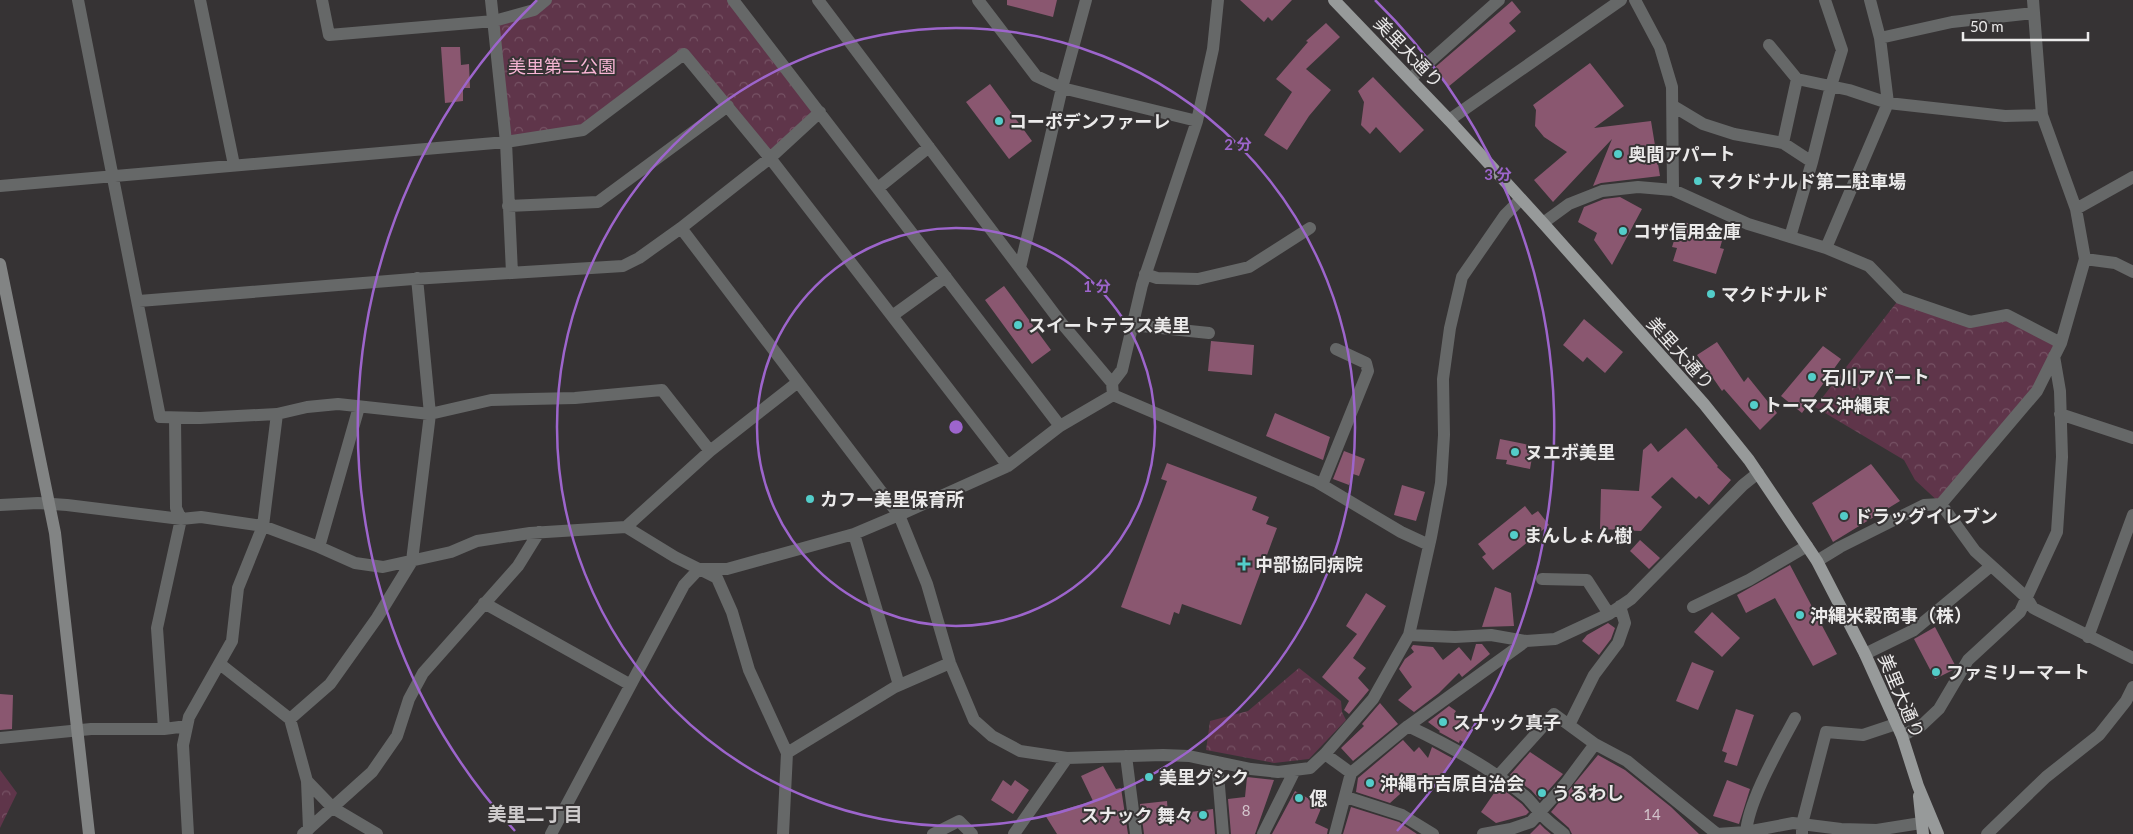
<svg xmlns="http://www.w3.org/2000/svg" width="2133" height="834" font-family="Lato,'Noto Sans JP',sans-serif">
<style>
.forest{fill:url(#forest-crowns)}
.building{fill:#8a5770}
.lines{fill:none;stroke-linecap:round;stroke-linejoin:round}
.street{stroke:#666868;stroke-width:12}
.secondary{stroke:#828484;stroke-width:12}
.primary{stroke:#979a9a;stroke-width:12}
.ring{fill:none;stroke:#9d65cc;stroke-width:2.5}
.poi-dot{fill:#53cdc9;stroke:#363334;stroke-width:2}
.labels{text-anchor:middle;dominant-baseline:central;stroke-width:4;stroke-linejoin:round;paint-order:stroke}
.number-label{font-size:15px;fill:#d3c5cc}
.street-label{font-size:18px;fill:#ebeaea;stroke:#363334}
.park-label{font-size:18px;fill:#f7b5d4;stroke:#363334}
.poi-label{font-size:18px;font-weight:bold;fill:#ebeaea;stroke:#363334;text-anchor:start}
.neighbourhood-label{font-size:19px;font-weight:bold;fill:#cdcacb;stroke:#363334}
.centre{fill:#9d65cc;stroke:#363334;stroke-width:2.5}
.ring-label{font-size:15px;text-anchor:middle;font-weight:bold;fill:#9d65cc;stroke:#363334;stroke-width:4;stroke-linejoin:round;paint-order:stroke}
</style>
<defs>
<pattern id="forest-crowns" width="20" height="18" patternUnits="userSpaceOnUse" patternTransform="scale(1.25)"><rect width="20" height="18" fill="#5f354a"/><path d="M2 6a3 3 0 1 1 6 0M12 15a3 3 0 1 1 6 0" fill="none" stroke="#765264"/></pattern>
</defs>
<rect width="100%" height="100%" fill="#363334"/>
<path class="forest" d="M546 0H733L820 112 770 158 684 54 583 130 506 142 494 21Z
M1900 298 1970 322 2007 315 2061 343 2037 391 1941 504 1915 480 1904 460 1815 407Z
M1299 668 1341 701 1342 712 1346 720 1309 759 1274 763 1206 750 1210 721 1248 711Z
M0 770 17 793 0 828Z"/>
<path class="building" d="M1007 0H1057L1053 17 1007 5Z
M1240 0H1292L1272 21 1268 17 1264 22Z
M1512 1 1521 12 1509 23 1516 31 1448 87 1433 69Z
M1326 23 1340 37 1306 69 1331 90 1309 116 1287 150 1264 135 1292 92 1276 79 1308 42 1306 41Z
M441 47H460L461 65 469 64 470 88H463V101L445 103Z
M1590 63 1624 106 1594 128 1651 121 1660 176 1601 183 1593 186 1612 139 1553 202 1534 180 1567 152 1544 137 1535 126 1536 110 1533 105Z
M1373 77 1424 130 1400 153 1376 127 1370 134 1361 125 1364 102 1358 91Z
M990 84 1032 141 1009 159 966 102Z
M1620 197 1642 209 1612 265 1594 240 1597 233 1578 222 1584 207 1604 199Z
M1684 222 1715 232 1713 238 1722 241 1720 248 1724 249 1716 274 1673 261 1677 248 1672 247 1679 225 1683 226Z
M1004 286 1051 350 1032 364 985 300Z
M1584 319 1623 352 1605 373 1587 357 1583 362 1563 345Z
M1211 341 1254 345 1252 375 1208 371Z
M1717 342 1744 382 1748 377 1777 413 1760 430 1724 389 1722 391 1697 355Z
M1823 346 1841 359 1802 413 1781 396Z
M1275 413 1330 437 1323 460 1266 436Z
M1686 428 1718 466 1717 467 1731 480 1709 505 1699 496 1696 499 1672 477 1651 497 1662 507 1641 531 1600 529 1601 489 1639 491 1643 450 1651 443 1658 452Z
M1500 439 1534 446 1530 469 1506 464 1507 460 1496 459Z
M1344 451 1365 459 1359 476 1353 474 1349 485 1333 479Z
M1167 463 1257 497 1252 510 1269 517 1266 524 1277 528 1241 625 1182 604 1179 614 1174 612 1170 625 1121 607 1167 481 1161 479Z
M1871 464 1900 501 1833 542 1812 503Z
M1402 485 1425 492 1416 521 1394 515Z
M1525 506 1532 515 1538 511 1549 525 1493 570 1482 557 1486 554 1478 544Z
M1640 540 1660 558 1649 569 1630 551Z
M1790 565 1837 654 1813 666 1775 598 1746 613 1737 595Z
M1495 587 1511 593 1514 626 1482 627Z
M1366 593 1386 606 1353 658 1366 668 1358 678 1369 690 1349 714 1344 710 1349 701 1322 677 1357 634 1346 626Z
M1712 612 1740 638 1722 657 1694 632Z
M1608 623 1615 628 1611 639 1599 655 1582 641 1587 635Z
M1935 627 1955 665 1953 670 1935 679 1914 639Z
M1476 644H1482L1490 654 1462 677 1459 673 1439 693 1414 712 1398 700 1412 687 1399 669 1405 659 1414 652 1411 648 1413 645 1433 647 1443 660 1459 647 1471 661Z
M1692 662 1714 671 1698 710 1676 701Z
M0 694 13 695 12 729 0 730Z
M1380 703 1398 724 1353 761 1341 748 1364 726 1362 724Z
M1449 706 1456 711 1454 714 1473 728 1463 742 1460 740 1459 743 1439 732 1440 731 1428 722Z
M1736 709 1754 715 1737 766 1724 762 1727 753 1722 751Z
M1403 740 1414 752 1419 747 1428 758 1432 747 1452 758 1438 788 1418 778 1390 803 1356 792 1358 778Z
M1530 752 1563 774 1540 800 1531 790 1510 775Z
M1598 755 1625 770 1671 807 1699 834H1572L1569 828 1551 812Z
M1103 766 1116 789 1121 788 1128 834H1057L1045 815 1093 801 1081 776Z
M1247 777 1274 780 1255 834H1231L1228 799 1245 797Z
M1003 780 1011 786 1015 780 1029 790 1013 814 991 800Z
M1727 780 1750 789 1739 824 1713 816Z
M1499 786 1522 804 1529 812 1526 815 1496 823 1481 812Z
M1295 791 1322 806 1315 823 1328 829 1327 834H1272Z
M1167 801 1168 815 1213 809 1215 834H1144L1140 804Z
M1351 807 1399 822 1417 834H1343Z
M1540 824 1545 829 1551 834H1530Z"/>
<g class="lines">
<path class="street" d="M78 0 160 417 200 418 277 414 307 407 338 404 430 414 491 400 575 398 662 390 710 451
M200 0 234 165
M322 0 329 35 494 21 534 10 546 0
M491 0 506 142 512 273
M733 0 1060 426
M818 0 1059 320 1112 383
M978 0 1036 76 1062 88 1197 121
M1635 0 1660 47 1672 87 1673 190
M2033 0 2042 115 2076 209 2085 259 2061 343 2037 391 1941 504 1975 551 2027 598 2033 608 2133 658
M1880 38 1952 22 2034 13
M1769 45 1797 79 1849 90 1888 103 2005 116 2042 115
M1410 79 1499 0
M1673 106 1703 124 1734 134 1783 143 1812 162
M1449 120 1621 0
M1783 143 1797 79
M0 186 506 142 583 130 684 54 770 158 1008 466
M878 188 929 147
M508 206 598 202 728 106
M2076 209 2133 177
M1543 223 1569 204 1602 191 1638 187 1673 190 1748 224 1826 248 1869 266 1900 298 1970 322 2007 315 2061 343
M681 228 899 515 927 584 950 663 974 720 992 736 1020 751 1067 758 1163 755 1189 756 1251 769 1278 772 1310 768 1325 754 1373 699 1409 635 1431 537 1441 483 1444 435 1443 379 1450 328 1462 277 1505 215 1521 199
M1790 237 1812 162 1831 86 1842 50 1825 0
M1826 248 1888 103 1880 38 1870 0
M2085 259 2115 263 2133 272
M1020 268 1062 88 1086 0
M1145 274 1157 278 1198 279 1249 267 1310 228
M139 301 413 279 623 266 639 258 681 228 770 158 820 112
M892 316 946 277
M1132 325 1209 333
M1113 395 1317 482 1401 532 1429 545
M2060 414 2133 438
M1322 485 1368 371 1366 363 1336 349
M0 505 38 503 67 505 181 519 201 517 263 526 319 547 355 563 383 567 451 552 477 541 530 533 626 527 675 557 717 578 732 612 749 670 787 753 783 834
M626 527 710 451 798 382
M854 534 899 685
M319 547 359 407
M1817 561 1840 547 1924 505 1941 504
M1542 579 1587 580 1609 614
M484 603 629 684
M1693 607 1749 580 1807 546
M1409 635 1455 637 1491 635 1526 641 1555 639 1609 614 1631 599 1743 485 1758 473
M2088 637 2133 515
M1865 654 1914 630 1991 566
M220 664 290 719 307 781 333 808 377 834
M290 719 330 684 377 618 412 561 430 414 417 278
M1569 725 1594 675 1618 643 1625 623 1620 606
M1408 726C1450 746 1489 767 1525 796 1533 803 1538 812 1546 819 1551 824 1558 829 1564 834
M164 729 157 628 181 519 176 508 175 418
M1902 736 1922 725 1939 709 1968 660 2020 612 2057 532 2062 457 2060 391 2054 356
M0 738 91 729H164L187 726
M787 753 895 687 950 663
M1325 754 1351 773
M1126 756 1136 834
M1217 762 1223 834
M1498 776 1554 714 1595 744 1627 761 1717 834
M307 781 309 829
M1346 797 1402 815 1433 834
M188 834 183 745 189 717 232 641 238 588 263 526 277 414
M303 834 372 772 397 736 409 699 423 673 518 566 539 532
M551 834 684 585 699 569H727L854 534 899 515 1008 466 1060 426 1113 395 1112 383 1122 370 1142 285 1197 121 1213 49 1218 0
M933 834 959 821 972 834
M1014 834 1067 758
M1263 834 1295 770
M1335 834 1351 773 1408 726 1526 641
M1483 834 1511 829 1531 822 1566 783 1595 744
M1717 834 1746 832 1793 823 1841 829 1877 830 1921 823
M1746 834C1747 803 1780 746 1795 718
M1802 834V824L1826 732 1863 735 1896 724
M1987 834 2046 777 2099 735 2126 701 2133 687"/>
<path class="secondary" d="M0 264 55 533 89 834"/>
<path class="primary" d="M1334 0 1449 120 1543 223 1704 404 1749 460 1817 561 1865 654 1902 736 1918 786 1938 834
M1919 796 1923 834"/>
</g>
<g class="ring">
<circle cx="956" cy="427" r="199"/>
<circle cx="956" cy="427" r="399"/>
<path d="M515 831A598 598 0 0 1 537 0M1375 0A598 598 0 0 1 1397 831"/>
</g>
<g class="poi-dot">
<circle cx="999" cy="121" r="5"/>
<circle cx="1618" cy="154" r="5"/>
<circle cx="1698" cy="181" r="5"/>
<circle cx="1623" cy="231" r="5"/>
<circle cx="1711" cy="294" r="5"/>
<circle cx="1018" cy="325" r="5"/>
<circle cx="1812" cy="377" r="5"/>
<circle cx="1754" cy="405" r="5"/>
<circle cx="1515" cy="452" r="5"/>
<circle cx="810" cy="499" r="5"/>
<circle cx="1844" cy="516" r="5"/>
<circle cx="1514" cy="535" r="5"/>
<path d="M1241.5 556.5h5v5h5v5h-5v5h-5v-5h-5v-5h5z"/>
<circle cx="1800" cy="615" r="5"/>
<circle cx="1936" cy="672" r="5"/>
<circle cx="1443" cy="722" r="5"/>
<circle cx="1149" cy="777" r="5"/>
<circle cx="1370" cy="783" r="5"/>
<circle cx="1542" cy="793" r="5"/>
<circle cx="1299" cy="798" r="5"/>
<circle cx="1203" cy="815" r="5"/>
</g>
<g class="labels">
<g class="number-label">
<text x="1246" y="810">8</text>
<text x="1652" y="814">14</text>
</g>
<g class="street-label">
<text transform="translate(1409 52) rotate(46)">美里大通り</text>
<text transform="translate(1681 353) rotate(48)">美里大通り</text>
<text transform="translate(1902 696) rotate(67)">美里大通り</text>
</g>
<g class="park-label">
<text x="562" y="66">美里第二公園</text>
</g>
<g class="poi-label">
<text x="1009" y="121">コーポデンファーレ</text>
<text x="1628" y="154">奥間アパート</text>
<text x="1708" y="181">マクドナルド第二駐車場</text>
<text x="1633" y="231">コザ信用金庫</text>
<text x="1721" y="294">マクドナルド</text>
<text x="1028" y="325">スイートテラス美里</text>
<text x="1822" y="377">石川アパート</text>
<text x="1764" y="405">トーマス沖縄東</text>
<text x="1525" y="452">ヌエボ美里</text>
<text x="820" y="499">カフー美里保育所</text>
<text x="1854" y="516">ドラッグイレブン</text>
<text x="1524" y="535">まんしょん樹</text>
<text x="1255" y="564">中部協同病院</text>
<text x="1810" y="615">沖縄米穀商事（株）</text>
<text x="1946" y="672">ファミリーマート</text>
<text x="1453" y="722">スナック真子</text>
<text x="1159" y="777">美里グシク</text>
<text x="1380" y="783">沖縄市吉原自治会</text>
<text x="1552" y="793">うるわし</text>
<text x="1309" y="798">偲</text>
<text x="1193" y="815" text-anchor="end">スナック 舞々</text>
</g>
<g class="neighbourhood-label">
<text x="535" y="813">美里二丁目</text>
</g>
</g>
<circle cx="956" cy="427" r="8" class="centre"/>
<g class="ring-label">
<text x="1238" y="150">2 分</text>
<text x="1498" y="180">3 分</text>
<text x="1097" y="292">1 分</text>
</g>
<path d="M1963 32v8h125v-8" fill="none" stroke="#ebeaea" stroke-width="2.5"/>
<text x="1970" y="32" font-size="15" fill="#ebeaea" stroke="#363334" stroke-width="4" paint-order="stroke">50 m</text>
</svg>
